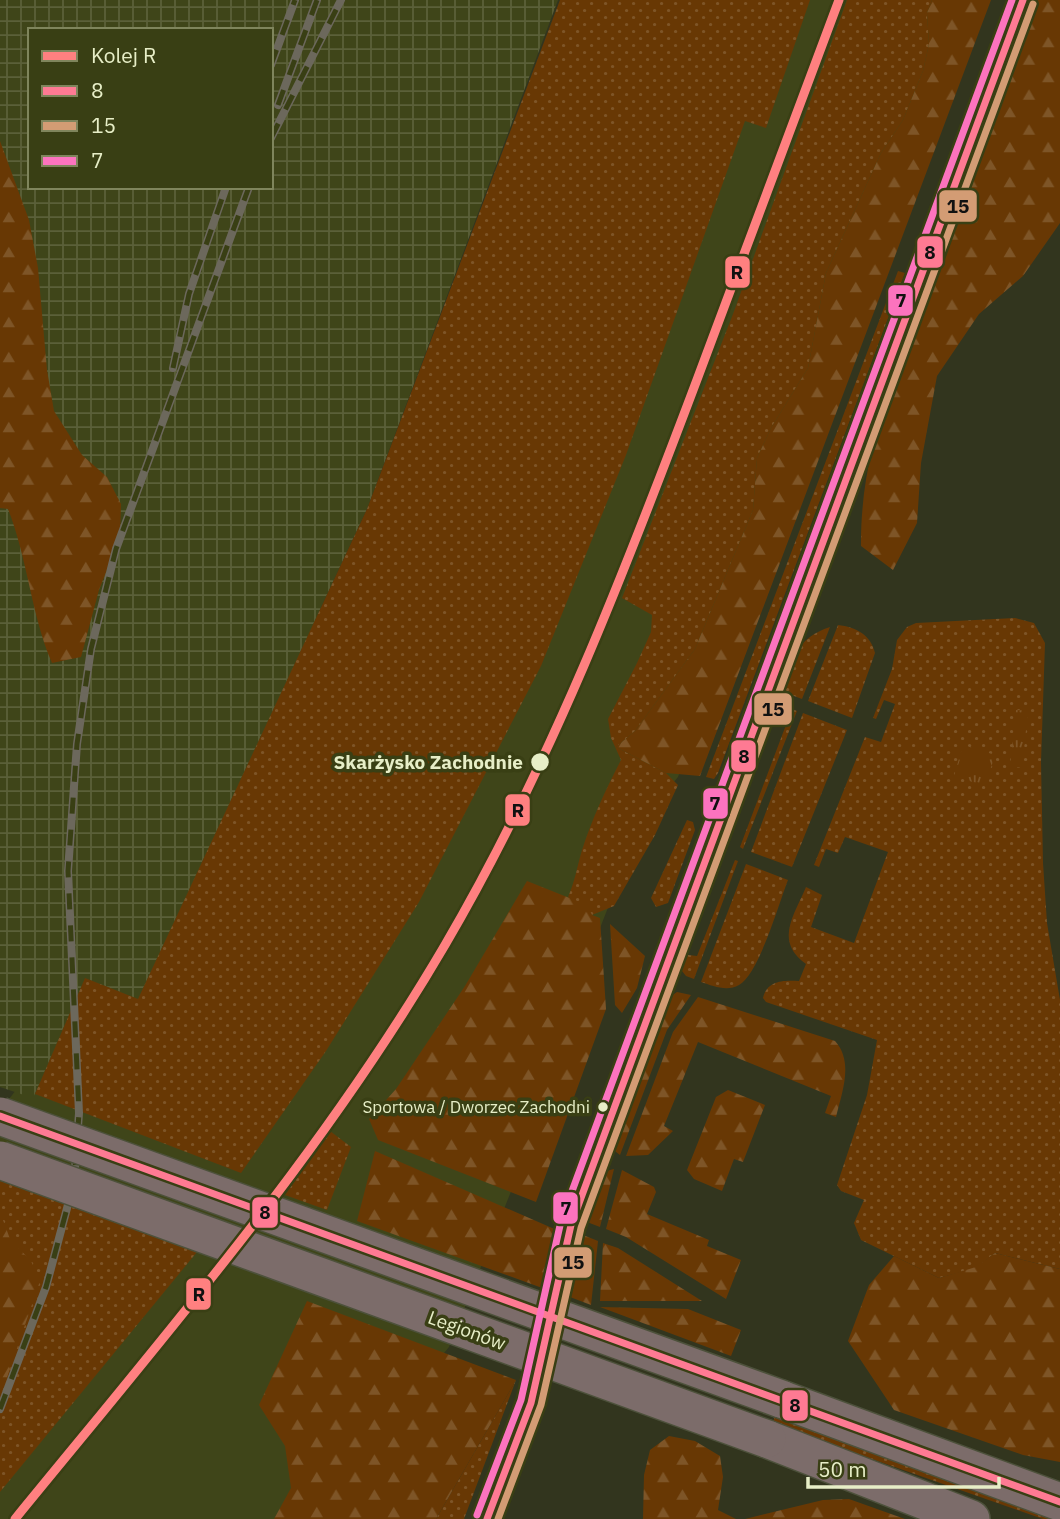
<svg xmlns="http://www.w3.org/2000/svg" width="1060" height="1519" font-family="'IBM Plex Sans',sans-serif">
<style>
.built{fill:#3f4519}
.industrial{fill:url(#industrial-grid);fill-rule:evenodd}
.grass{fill:url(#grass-dots)}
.forest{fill:url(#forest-firs)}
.park{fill:url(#park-tufts)}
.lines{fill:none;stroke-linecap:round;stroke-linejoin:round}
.minor-casing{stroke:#4d513b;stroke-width:28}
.primary-casing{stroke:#4d513b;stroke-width:40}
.minor{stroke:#736564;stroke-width:24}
.primary{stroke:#7c6c6a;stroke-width:37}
.rail-casing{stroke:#6c685c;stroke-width:8}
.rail{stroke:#393f14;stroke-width:5;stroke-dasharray:16;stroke-linecap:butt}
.primary-bridge-casing{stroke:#4d513b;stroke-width:40;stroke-linecap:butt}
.primary-bridge{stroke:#7c6c6a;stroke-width:37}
.bus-1-casing{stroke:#393f14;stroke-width:12}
.bus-2-casing{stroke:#393f14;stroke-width:12}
.bus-3-casing{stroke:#393f14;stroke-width:12}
.bus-1{stroke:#fe7a93;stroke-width:7}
.bus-2{stroke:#d39c74;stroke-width:7}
.bus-3{stroke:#fc73be;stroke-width:7}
.rail-1-casing{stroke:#393f14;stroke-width:14}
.rail-1{stroke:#ff8080;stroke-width:9}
.stop-dot{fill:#e7eec7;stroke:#393f14;stroke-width:2.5}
.labels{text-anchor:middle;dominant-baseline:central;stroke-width:7;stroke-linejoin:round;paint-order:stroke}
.bus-label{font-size:17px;fill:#e7eec7;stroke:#393f14;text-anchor:end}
.stop-label{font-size:19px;font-weight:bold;fill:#e7eec7;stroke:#393f14;text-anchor:end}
.street-label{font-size:19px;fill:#e7eec7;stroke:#393f14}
.line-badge{stroke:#393f14;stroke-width:2.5}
.pale-badge-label{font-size:19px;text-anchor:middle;font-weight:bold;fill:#111}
</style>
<defs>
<pattern id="industrial-grid" width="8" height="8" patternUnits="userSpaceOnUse" patternTransform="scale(1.75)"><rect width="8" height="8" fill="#3f4519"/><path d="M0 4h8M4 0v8" fill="none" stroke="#5b6039"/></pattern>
<pattern id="grass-dots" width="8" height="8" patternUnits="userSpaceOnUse" patternTransform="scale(1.75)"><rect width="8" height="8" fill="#683804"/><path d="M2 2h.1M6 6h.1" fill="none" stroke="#7e5527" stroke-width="1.8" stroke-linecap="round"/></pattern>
<pattern id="forest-firs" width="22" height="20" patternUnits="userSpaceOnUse" patternTransform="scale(1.75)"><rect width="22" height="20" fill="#683804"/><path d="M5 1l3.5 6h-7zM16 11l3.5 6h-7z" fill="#7e5527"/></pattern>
<pattern id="park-tufts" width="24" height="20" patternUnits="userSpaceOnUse" patternTransform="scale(1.75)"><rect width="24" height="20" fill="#683804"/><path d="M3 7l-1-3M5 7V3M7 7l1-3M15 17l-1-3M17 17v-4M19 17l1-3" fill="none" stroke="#7e5527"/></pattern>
</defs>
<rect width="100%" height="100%" fill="#32351e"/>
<path class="built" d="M743 0H967L678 777 669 788 609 905 585 967 524 1159 449 1347 308 1519H0V1111L22 1082 72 969Z"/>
<path class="industrial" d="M0 0H558L367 509 138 999 85 978 33 1098 0 1087ZM30 30H271V187H30Z"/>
<path class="grass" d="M560 0H810L766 128 745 121 626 455 541 666 419 902 326 1051 241 1173 35 1094 85 978 138 999 367 509Z
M847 0H932L927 13 929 44 923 71 903 120 881 153 826 273 808 368 771 428 757 458 753 510 725 577 695 649 635 731 616 747 666 773 678 785 655 835 614 906 592 915 568 897C575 881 577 867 582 850 592 819 606 789 621 760L611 738 608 719 637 663 651 632 652 615 622 598 733 314Z
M898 271 905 273 718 773 714 779 706 777Z
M1015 618 1034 623 1045 643 1041 762 1043 863 1047 923 1060 1000V1269L995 1253 976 1268 939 1278 861 1240 854 1223 864 1200 841 1191 837 1185 867 1095 877 1040 766 1002 763 998C767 980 784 980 799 981L806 964C774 941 794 916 806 887L822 895 811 927 854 943 888 852 845 837 838 853 826 849 819 867 814 865 865 737 881 742 895 704 884 700 876 719 873 718 892 669 897 640 907 627 916 623Z
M838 625C856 627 871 635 875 653L852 718 808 701Z
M830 627 802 699 778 690C789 661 798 637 830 627Z
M792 709 797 711 743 849 740 847Z
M803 713 847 730 792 867 751 852Z
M687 820 693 822 695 830 668 903 656 907 651 898Z
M735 860 738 861 694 979 686 976 678 966 680 954 697 956Z
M746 864 788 880C779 903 759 974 739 985 727 992 713 986 701 982Z
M330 1131 351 1147 327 1210 285 1195Z
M0 1181 197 1252 0 1492Z
M516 1380 464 1519H436Z
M776 1414 1056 1519H1043L772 1424Z"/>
<path class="forest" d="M932 0H991L700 776 666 773 616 747 635 731 695 649 725 577 753 510 757 458 771 428 808 368 826 273 881 153 903 120 923 71 929 44 927 13Z
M1038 0H1060V223L1023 276 979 314 937 376 921 463 917 523 893 570 861 546C860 446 900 359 935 267 968 177 1000 88 1038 0Z
M0 141 29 220 38 268 47 370 54 411 82 455 107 477 121 504 120 537 99 590 81 657 52 663C31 614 28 560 8 509L0 508Z
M527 881 587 905 592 915 600 918 606 1009 536 1202 378 1140 369 1119 396 1089 465 986Z
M610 924 645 956 637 988 622 1013 615 1005Z
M677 992 691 995 667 1030 620 1155 611 1148 665 1000Z
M698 997 835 1041C854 1062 842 1092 836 1117L825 1113 831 1096 698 1042 664 1126 673 1131 648 1155 626 1156 673 1032Z
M728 1090 765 1105 743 1162 734 1159 722 1191 694 1179 687 1170 716 1097Z
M375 1151 559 1231 545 1289 357 1221Z
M614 1169 600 1227 587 1222C591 1203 591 1173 614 1169Z
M622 1170 654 1187 656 1192 647 1214 709 1240 707 1246 741 1260 726 1299 626 1237 606 1229Z
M0 1212 10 1239 31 1261 40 1281 0 1398Z
M583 1235 598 1241 591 1305 570 1297Z
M603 1243 618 1248 702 1301H600Z
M995 1253 1060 1269V1462L1023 1455 894 1410 848 1341 869 1285 894 1256 939 1278 976 1267Z
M307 1301 516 1380 436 1519H274L291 1488 285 1446 259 1405Z
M600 1307 688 1309 741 1330 731 1356Z
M669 1436 695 1441 720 1456 723 1477 718 1510 736 1519H643L644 1475 650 1450Z
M849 1499 905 1519H745L823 1500Z"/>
<path class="park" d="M1016 710 1028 711 1022 768 1010 766Z
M963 745 995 755 985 786 954 776Z"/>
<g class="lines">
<g class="minor-casing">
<path id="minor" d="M487 1519 531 1403 571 1225 608 1121 1023 0"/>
</g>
<g class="primary-casing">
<path id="primary" d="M781 1399 1060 1502
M767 1439 971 1519"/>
</g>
<use href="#minor" class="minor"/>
<use href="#primary" class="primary"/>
<g class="rail-casing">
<path id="rail" d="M271 65 295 0
M278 105 317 0
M271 138 341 0
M173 368 189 294 226 187
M0 1409 46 1287 74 1182 79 1113 68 871 77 744 91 649 116 549 249 187"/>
</g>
<use href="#rail" class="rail"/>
<g class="primary-bridge-casing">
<path id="primary-bridge" d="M0 1116 781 1399
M0 1160 767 1439"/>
</g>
<use href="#primary-bridge" class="primary-bridge"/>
<g class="bus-1-casing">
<path id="bus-1" d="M0 1116 1060 1502
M487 1519 531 1403 571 1225 1023 0"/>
</g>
<g class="bus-2-casing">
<path id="bus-2" d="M498 1519 541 1405 581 1228 1033 4"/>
</g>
<g class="bus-3-casing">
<path id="bus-3" d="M477 1515 521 1400 561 1221 1012 0"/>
</g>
<use href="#bus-1" class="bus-1"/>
<use href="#bus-2" class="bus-2"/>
<use href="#bus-3" class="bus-3"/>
<g class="rail-1-casing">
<path id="rail-1" d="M15 1519C166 1334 324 1152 445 945 550 766 625 571 698 377 745 252 792 126 839 0"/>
</g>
<use href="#rail-1" class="rail-1"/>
</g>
<g class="stop-dot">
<circle cx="540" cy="762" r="10"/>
<circle cx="603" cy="1107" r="6"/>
</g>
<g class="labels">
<g class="bus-label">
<text x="590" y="1107">Sportowa / Dworzec Zachodni</text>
</g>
<g class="stop-label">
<text x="523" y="762">Skarżysko Zachodnie</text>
</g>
<g class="street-label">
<text transform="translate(467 1330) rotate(20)">Legionów</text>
</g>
</g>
<g class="line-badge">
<rect x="938" y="189" width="40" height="34" rx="7" fill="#d39c74"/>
<rect x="916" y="235" width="28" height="34" rx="7" fill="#fe7a93"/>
<rect x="724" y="255" width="27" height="34" rx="7" fill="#ff8080"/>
<rect x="887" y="284" width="27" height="33" rx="7" fill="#fc73be"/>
<rect x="753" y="692" width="40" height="34" rx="7" fill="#d39c74"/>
<rect x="730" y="739" width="27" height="34" rx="7" fill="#fe7a93"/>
<rect x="702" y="787" width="27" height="33" rx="7" fill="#fc73be"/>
<rect x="504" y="793" width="27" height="34" rx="7" fill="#ff8080"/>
<rect x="552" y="1191" width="27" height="34" rx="7" fill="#fc73be"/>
<rect x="251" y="1196" width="28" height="33" rx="7" fill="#fe7a93"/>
<rect x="553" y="1246" width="40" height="33" rx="7" fill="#d39c74"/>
<rect x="185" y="1277" width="27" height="34" rx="7" fill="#ff8080"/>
<rect x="781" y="1389" width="28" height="33" rx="7" fill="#fe7a93"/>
</g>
<g class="pale-badge-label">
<text x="958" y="213">15</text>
<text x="930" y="259">8</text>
<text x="737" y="279">R</text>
<text x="901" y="307">7</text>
<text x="773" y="716">15</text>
<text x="744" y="763">8</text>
<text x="715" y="810">7</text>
<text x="518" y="817">R</text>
<text x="566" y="1215">7</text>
<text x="265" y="1219">8</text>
<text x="573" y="1269">15</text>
<text x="199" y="1301">R</text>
<text x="795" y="1412">8</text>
</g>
<rect x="28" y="28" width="245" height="161" fill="#393f14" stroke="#7f855c" stroke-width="2"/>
<rect x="42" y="51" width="35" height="10" fill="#ff8080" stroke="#7f855c" stroke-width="2"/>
<text x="91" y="63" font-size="21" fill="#e7eec7">Kolej R</text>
<rect x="42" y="86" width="35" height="10" fill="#fe7a93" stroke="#7f855c" stroke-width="2"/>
<text x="91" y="98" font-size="21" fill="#e7eec7">8</text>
<rect x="42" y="121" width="35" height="10" fill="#d39c74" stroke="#7f855c" stroke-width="2"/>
<text x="91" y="133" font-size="21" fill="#e7eec7">15</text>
<rect x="42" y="156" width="35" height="10" fill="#fc73be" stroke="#7f855c" stroke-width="2"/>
<text x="91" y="168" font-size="21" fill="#e7eec7">7</text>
<path d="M808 1477v10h191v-10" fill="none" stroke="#e7eec7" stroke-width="3.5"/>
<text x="818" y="1477" font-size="21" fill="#e7eec7" stroke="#393f14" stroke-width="5" paint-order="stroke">50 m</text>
</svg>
